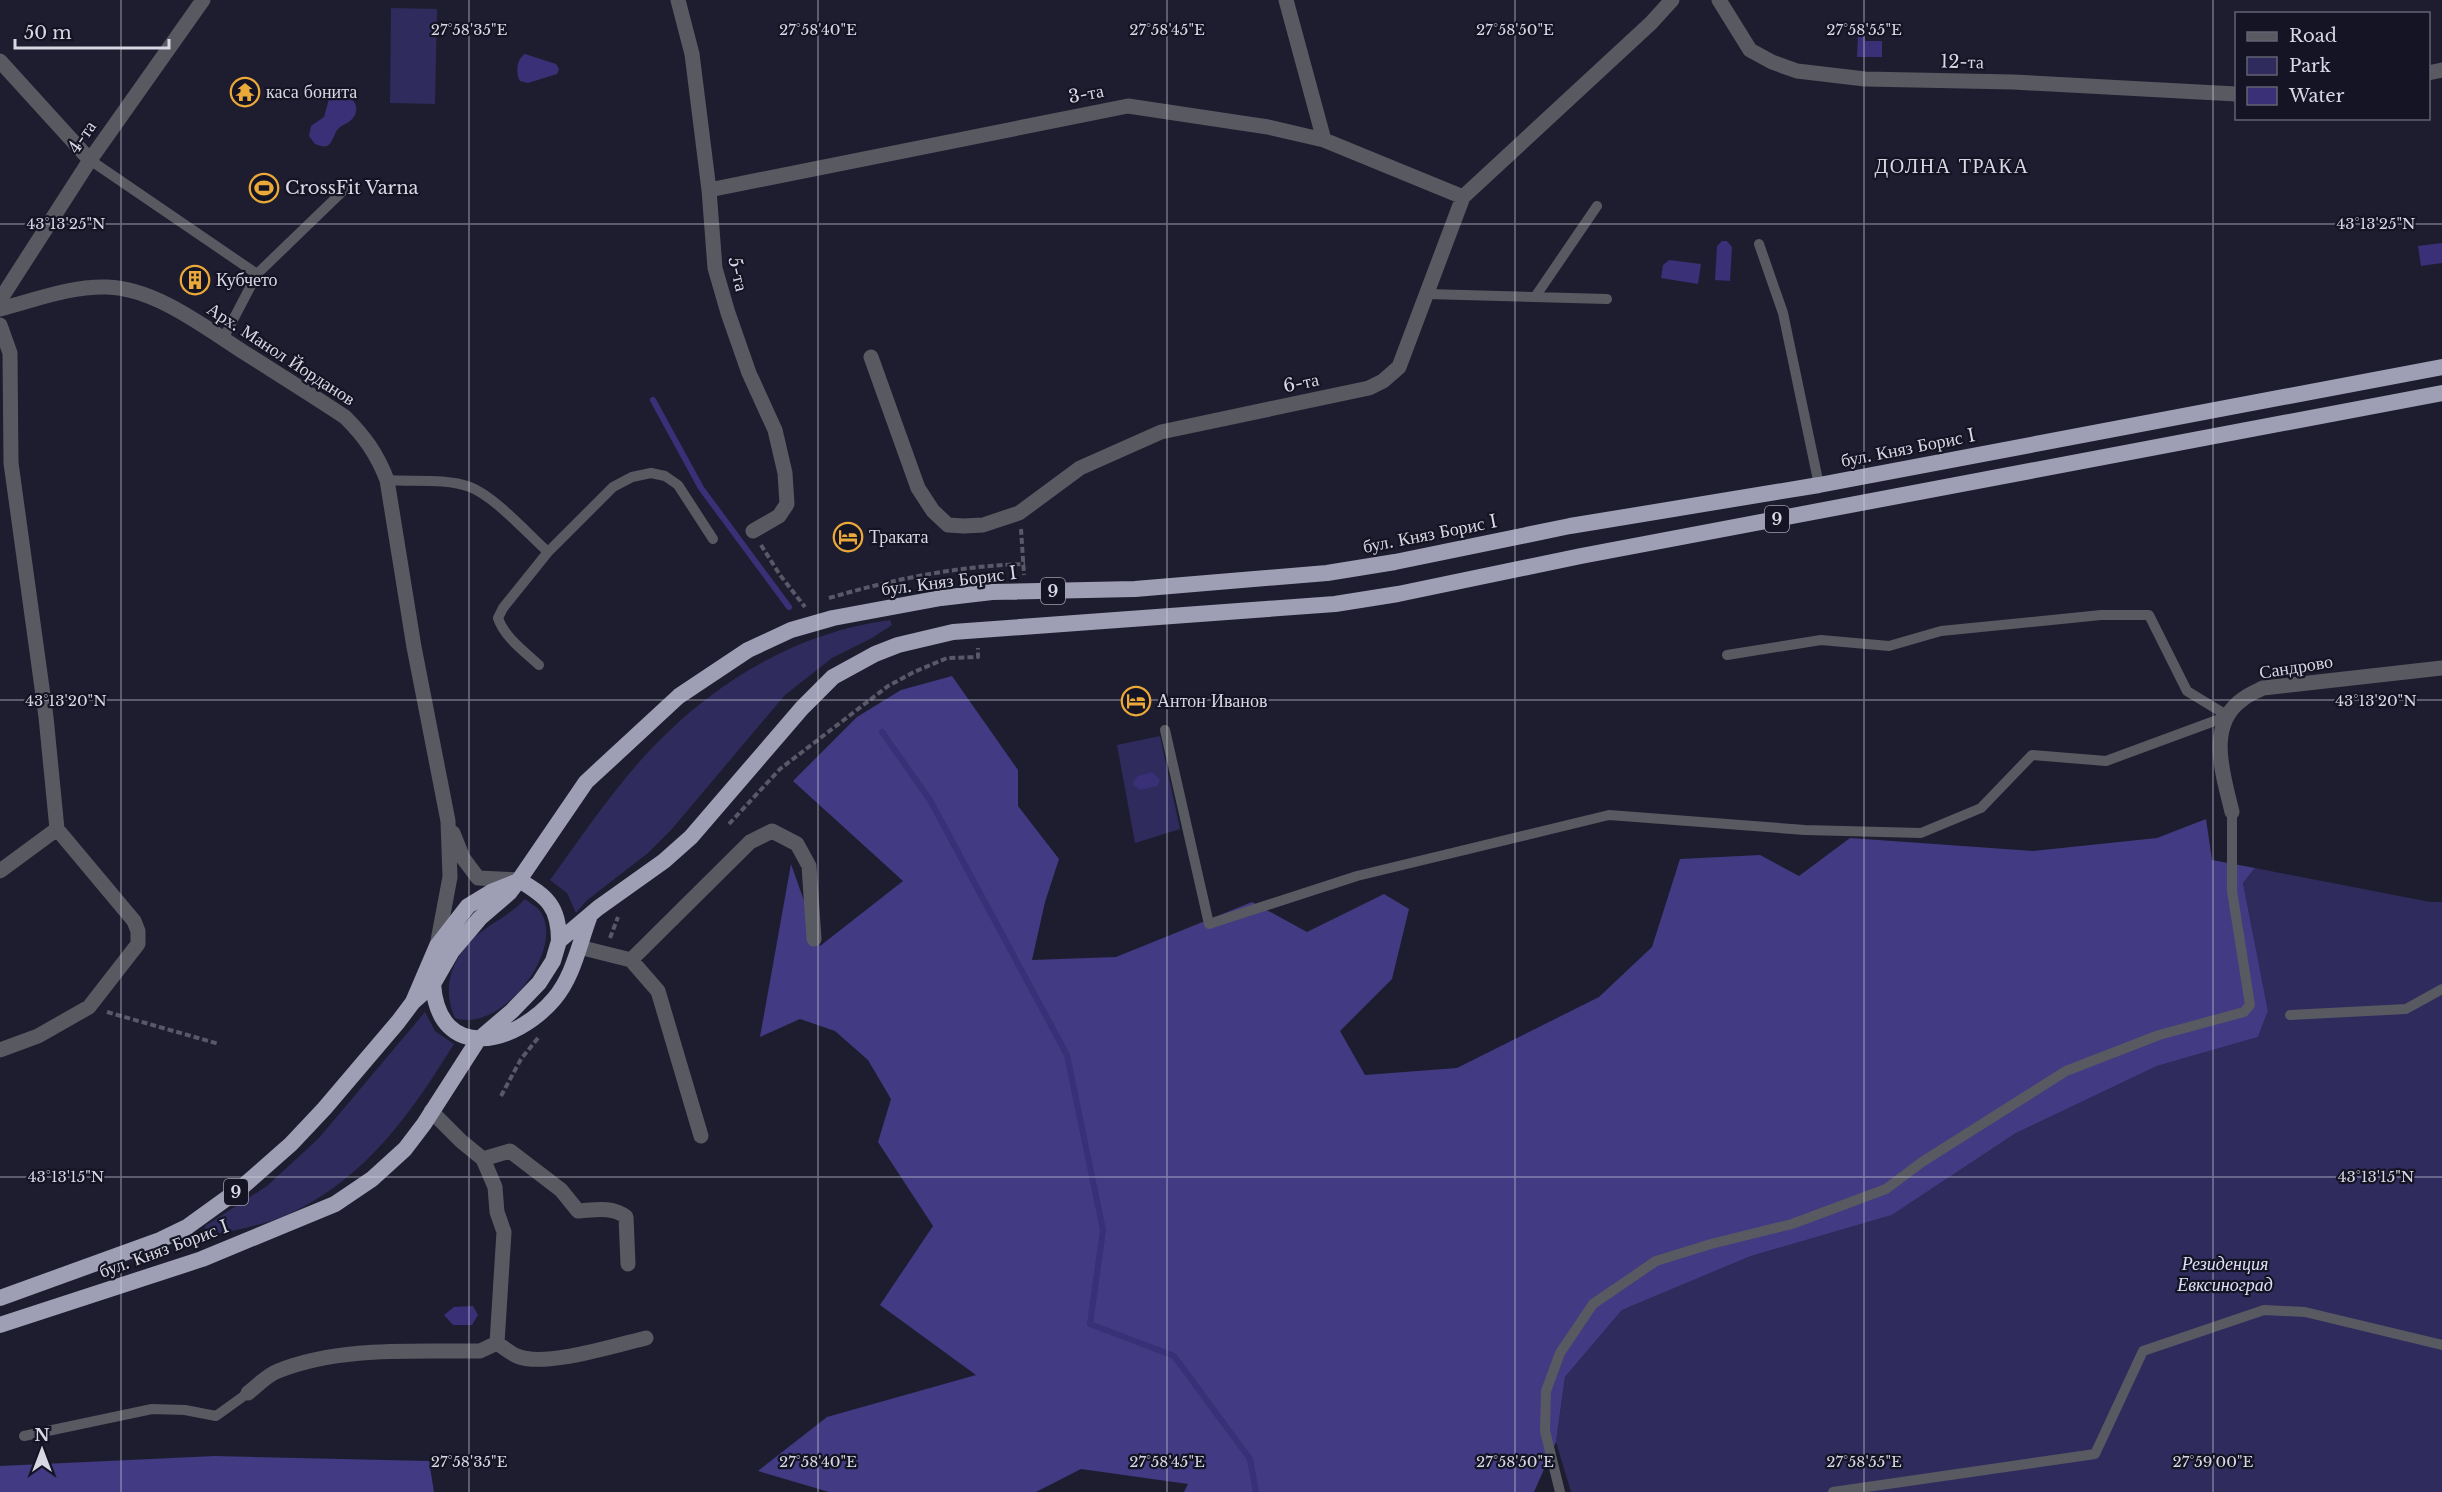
<svg xmlns="http://www.w3.org/2000/svg" width="2442" height="1492" font-family="'Libre Baskerville',serif">
<style>
.green{fill:#2f2b5d}
.forest{fill:#423a82}
.water{fill:#393077}
.lines{fill:none;stroke-linecap:round;stroke-linejoin:round}
.stream{stroke:#393077;stroke-width:6}
.path{stroke:#595868;stroke-width:4;stroke-dasharray:6 3;stroke-linecap:butt}
.service{stroke:#595962;stroke-width:10}
.minor{stroke:#595962;stroke-width:15}
.tertiary{stroke:#595962;stroke-width:15}
.trunk{stroke:#9e9eb4;stroke-width:16}
.ticks{fill:none;stroke:#d8d8e4;stroke-width:1.5;stroke-opacity:0.45}
.labels{text-anchor:middle;dominant-baseline:central;stroke-width:4.5;stroke-linejoin:round;paint-order:stroke}
.shield{fill:#151425;stroke:#9e9dab;stroke-width:1.5}
.shield-label{font-size:16px;font-weight:bold;fill:#d8d8e4}
.street-label{font-size:18px;fill:#d8d8e4;stroke:#151425}
.poi-label{font-size:18px;fill:#d8d8e4;stroke:#151425;text-anchor:start}
.park-label{font-size:18px;font-style:italic;fill:#dfe0f5;stroke:#151425}
.neighbourhood-label{font-size:20px;letter-spacing:1.5px;fill:#d8d8e4;stroke:#151425}
.ticks-label{font-size:15px;text-anchor:middle;fill:#d8d8e4;stroke:#151425;stroke-width:4.5;stroke-linejoin:round;paint-order:stroke}
</style>
<rect width="100%" height="100%" fill="#1e1d2f"/>
<path class="green" d="M391 8 437 9 435 104 390 103Z
M890 620 892 625 872 638 832 658 785 695 671 830 648 853 586 901 576 913 567 893 550 880C582 836 616 785 654 746 717 680 799 632 890 620Z
M1160 736 1180 829 1135 843 1117 745Z
M2255 868 2430 902H2442V1492H1571L1556 1442 1565 1377 1622 1310 1751 1256 1892 1215 2016 1133 2157 1066 2258 1037 2268 1011 2243 883Z
M525 899C530 903 537 907 540 911 567 949 501 1034 455 1018 441 988 452 957 477 935 493 922 510 915 525 899Z
M425 1012 435 1031 454 1044C411 1113 367 1177 291 1213 266 1225 235 1230 208 1236L205 1226 267 1186 319 1138Z"/>
<path class="forest" d="M952 676 1018 770V806L1059 859 1045 902 1032 960 1116 957 1252 902 1307 932 1384 894 1409 909 1392 979 1340 1031 1365 1075 1457 1068 1599 997 1652 947 1680 859 1760 855 1799 876 1850 838 2033 851 2157 838 2206 819 2212 860 2255 868 2243 883 2268 1011 2258 1037 2157 1066 2016 1133 1892 1215 1751 1256 1622 1310 1565 1377 1556 1442 1534 1492H1184L1188 1484 1081 1469 1036 1492H829L758 1471 827 1417 976 1375 880 1305 933 1226 878 1142 891 1099 868 1060 835 1031 800 1019 760 1037 791 864 820 946 903 881 793 781 857 717 901 690Z
M215 1456 429 1461 434 1492H0V1466Z"/>
<path class="water" d="M1858 34H1864L1865 41H1882V57H1857Z
M525 54 556 64 559 69 557 74 528 83 520 81C515 73 517 58 525 54Z
M341 93C354 96 363 110 350 121 347 124 341 125 338 129 331 138 333 152 315 144L309 136 311 126 324 117 329 99Z
M1722 241H1727L1732 247 1730 281 1715 280 1717 246Z
M2442 243V263L2421 266 2418 246Z
M1669 260 1701 264 1698 284 1661 278 1663 265Z
M1152 772 1160 780 1157 786 1140 790 1132 784 1138 776Z
M473 1306 478 1315 472 1325H453L444 1315 454 1307Z"/>
<g class="lines">
<path class="stream" d="M653 400 701 488 789 607
M882 732 930 800 1067 1055 1103 1230 1090 1324 1174 1356 1250 1459 1256 1492"/>
<path class="path" d="M1021 529 1024 575
M761 545 780 575 805 607
M829 598C894 579 957 566 1025 564
M729 824 780 769 888 686 914 672 947 658 978 657V648
M610 938 618 917
M107 1012 219 1044
M501 1096 521 1059 538 1038"/>
<path class="service" d="M90 160 257 274
M1759 244 1783 313 1819 485
M1428 294 1607 299
M1535 297 1597 206
M223 339 257 274 344 190
M387 480C413 482 445 478 470 487 494 496 528 534 548 552
M1727 655 1821 640 1889 646 1941 631 2101 615H2149L2187 691 2228 716
M539 665C525 652 504 637 498 618L503 608 548 552 613 487 632 477 651 473 665 476 678 485 713 539
M1165 730 1209 924 1357 876 1609 815 1805 830 1921 833 1981 808 2032 755 2106 761 2228 716
M2290 1015 2406 1009 2442 989
M24 1436 152 1409 185 1410 216 1416 248 1393
M1560 1492 1545 1431 1546 1391 1560 1353 1593 1304 1656 1261 1711 1244 1792 1224 1886 1189 1922 1162 2066 1071 2159 1035 2244 1012 2250 1005 2232 891V812
M1833 1492 2095 1454 2143 1351 2264 1310 2305 1312 2442 1345"/>
<path class="minor" d="M678 0 692 54 709 190 715 268 728 313 749 373 775 430 785 473 787 504 779 516 753 531
M1286 0 1324 140
M1719 0 1750 50 1772 62 1797 71 1865 79 2013 82 2236 94
M0 61 90 160
M2428 73 2442 70
M709 190 1128 106 1268 127 1324 140 1463 197
M0 300 90 160 203 0
M0 325 10 353 11 463 46 717 57 829 0 871
M871 357 918 488 933 511 948 525 964 526 983 525 1019 513 1080 468 1161 432 1369 388 1383 381 1399 367 1463 197 1651 23 1672 0
M2232 812C2224 777 2205 725 2243 699 2249 694 2257 691 2263 688L2442 668
M579 947 631 960 750 842 772 831 797 844 809 866 814 939
M631 960 658 991 701 1136
M0 1050 38 1036 89 1007 138 944V931L134 921 57 829
M483 1159 510 1151 561 1190 578 1211C595 1210 612 1206 626 1217L628 1264
M497 1343C503 1347 510 1353 517 1356 544 1368 617 1345 646 1338
M248 1393C257 1386 267 1375 278 1371 341 1346 413 1352 480 1351L497 1343 504 1232 497 1212 495 1187 483 1159 461 1141 431 1111"/>
<path class="tertiary" d="M0 309C35 300 70 286 107 287 155 288 206 328 245 353 278 374 312 395 345 417 365 437 377 454 387 480L414 647 448 821 450 877 437 946
M453 833 463 858 478 878 519 880"/>
<path class="trunk" d="M519 880C547 897 559 906 559 941
M433 984C439 1064 516 1044 554 999 573 977 579 945 589 918
M413 1002 433 984 452 951 480 918 509 893 519 880 586 782 679 696 748 650 791 630 833 618 941 598 992 592 1135 589 1327 573 1395 562 1570 526 1819 485 2442 367
M0 1298 160 1240 187 1227 241 1188 291 1144 324 1109 398 1022 413 1002 437 946 468 906 491 892 516 882
M0 1325 202 1259 335 1204 372 1179 405 1149 424 1124 478 1040 512 1011 539 983 553 961 559 941 598 908 664 861 691 837 802 708 833 677 875 654 898 645 953 632 1335 604 1398 594 1581 556 2442 393"/>
</g>
<path class="ticks" d="M121 0V1492M469 0V1492M818 0V1492M1167 0V1492M1515 0V1492M1864 0V1492M2213 0V1492M0 224H2442M0 700H2442M0 1177H2442"/>
<defs>
<g id="temple-ring" transform="scale(1.5)"><circle r="9.5" fill="#151425" stroke="#eba93a" stroke-width="1.5"/><path d="M0-6L5-2H3V0L6.5 2.5H4V6H1.5V3h-3V6H-4V2.5H-6.5L-3 0V-2H-5Z" fill="#eba93a"/></g>
<g id="stadium-ring" transform="scale(1.5)"><circle r="9.5" fill="#151425" stroke="#eba93a" stroke-width="1.5"/><path d="M0-5a6.5 5 0 1 0 0 10a6.5 5 0 1 0 0-10ZM-3.5-1.8h7v3.6h-7Z" fill="#eba93a"/></g>
<g id="building-ring" transform="scale(1.5)"><circle r="9.5" fill="#151425" stroke="#eba93a" stroke-width="1.5"/><path d="M-4-6H4V6H1V3H-1V6H-4ZM-2.5-4.3h1.7v1.8h-1.7ZM.8-4.3h1.7v1.8H.8ZM-2.5-1h1.7V.8h-1.7ZM.8-1h1.7V.8H.8Z" fill="#eba93a"/></g>
<g id="hotel-ring" transform="scale(1.5)"><circle r="9.5" fill="#151425" stroke="#eba93a" stroke-width="1.5"/><path d="M-6-4.5h1.5V1H6V5H4.5V3h-9V5H-6ZM-4 0a1.8 1.8 0 1 1 3.6 0ZM.5 0V-2.5h3Q6-2.5 6 0Z" fill="#eba93a"/></g>
</defs>
<g fill-rule="evenodd">
<use href="#temple-ring" x="245" y="92"/>
<use href="#stadium-ring" x="264" y="188"/>
<use href="#building-ring" x="195" y="280"/>
<use href="#hotel-ring" x="848" y="537"/>
<use href="#hotel-ring" x="1136" y="701"/>
</g>
<g class="labels">
<g class="shield">
<rect x="1765" y="506" width="24" height="26" rx="4.5"/>
<rect x="1041" y="578" width="24" height="26" rx="4.5"/>
<rect x="224" y="1179" width="24" height="26" rx="4.5"/>
</g>
<g class="shield-label">
<text x="1777" y="519">9</text>
<text x="1053" y="591">9</text>
<text x="236" y="1192">9</text>
</g>
<g class="street-label">
<text transform="translate(1962 62) rotate(1)">12-та</text>
<text transform="translate(1086 94) rotate(-11)">3-та</text>
<text transform="translate(82 137) rotate(-55)">4-та</text>
<text transform="translate(738 274) rotate(77)">5-та</text>
<text transform="translate(281 354) rotate(33)">Арх. Манол Йорданов</text>
<text transform="translate(1301 383) rotate(-12)">6-та</text>
<text transform="translate(1908 448) rotate(-11)">бул. Княз Борис I</text>
<text transform="translate(1430 534) rotate(-11)">бул. Княз Борис I</text>
<text transform="translate(949 581) rotate(-7)">бул. Княз Борис I</text>
<text transform="translate(2296 667) rotate(-9)">Сандрово</text>
<text transform="translate(164 1249) rotate(-20)">бул. Княз Борис I</text>
</g>
<g class="poi-label">
<text x="266" y="92">каса бонита</text>
<text x="285" y="188">CrossFit Varna</text>
<text x="216" y="280">Кубчето</text>
<text x="869" y="537">Траката</text>
<text x="1157" y="701">Антон Иванов</text>
</g>
<g class="park-label">
<text x="2225" y="1264">Резиденция<tspan x="2225" dy="21">Евксиноград</tspan></text>
</g>
<g class="neighbourhood-label">
<text x="1952" y="166">ДОЛНА ТРАКА</text>
</g>
</g>
<g class="ticks-label">
<text x="469" y="35">27°58'35"E</text>
<text x="818" y="35">27°58'40"E</text>
<text x="1167" y="35">27°58'45"E</text>
<text x="1515" y="35">27°58'50"E</text>
<text x="1864" y="35">27°58'55"E</text>
<text x="66" y="229">43°13'25"N</text>
<text x="2376" y="229">43°13'25"N</text>
<text x="66" y="706">43°13'20"N</text>
<text x="2376" y="706">43°13'20"N</text>
<text x="66" y="1182">43°13'15"N</text>
<text x="2376" y="1182">43°13'15"N</text>
<text x="469" y="1467">27°58'35"E</text>
<text x="818" y="1467">27°58'40"E</text>
<text x="1167" y="1467">27°58'45"E</text>
<text x="1515" y="1467">27°58'50"E</text>
<text x="1864" y="1467">27°58'55"E</text>
<text x="2213" y="1467">27°59'00"E</text>
</g>
<rect x="2235" y="12" width="195" height="108" fill="#151425" stroke="#636271" stroke-width="1.5"/>
<rect x="2247" y="32" width="30" height="9" fill="#595962" stroke="#636271" stroke-width="1.5"/>
<text x="2289" y="42" font-size="18" fill="#d8d8e4">Road</text>
<rect x="2247" y="57" width="30" height="18" fill="#2f2b5d" stroke="#636271" stroke-width="1.5"/>
<text x="2289" y="72" font-size="18" fill="#d8d8e4">Park</text>
<rect x="2247" y="87" width="30" height="18" fill="#393077" stroke="#636271" stroke-width="1.5"/>
<text x="2289" y="102" font-size="18" fill="#d8d8e4">Water</text>
<g transform="translate(42 1450)" stroke="#151425" stroke-width="4.5" paint-order="stroke">
<path d="M0-4.5L10 22L0 15L-10 22Z" fill="#d8d8e4"/>
<text y="-9" font-size="16" font-weight="bold" text-anchor="middle" fill="#d8d8e4">N</text>
</g>
<path d="M15 39v9h154v-9" fill="none" stroke="#d8d8e4" stroke-width="3"/>
<text x="24" y="39" font-size="18" fill="#d8d8e4" stroke="#151425" stroke-width="4.5" paint-order="stroke">50 m</text>
</svg>
